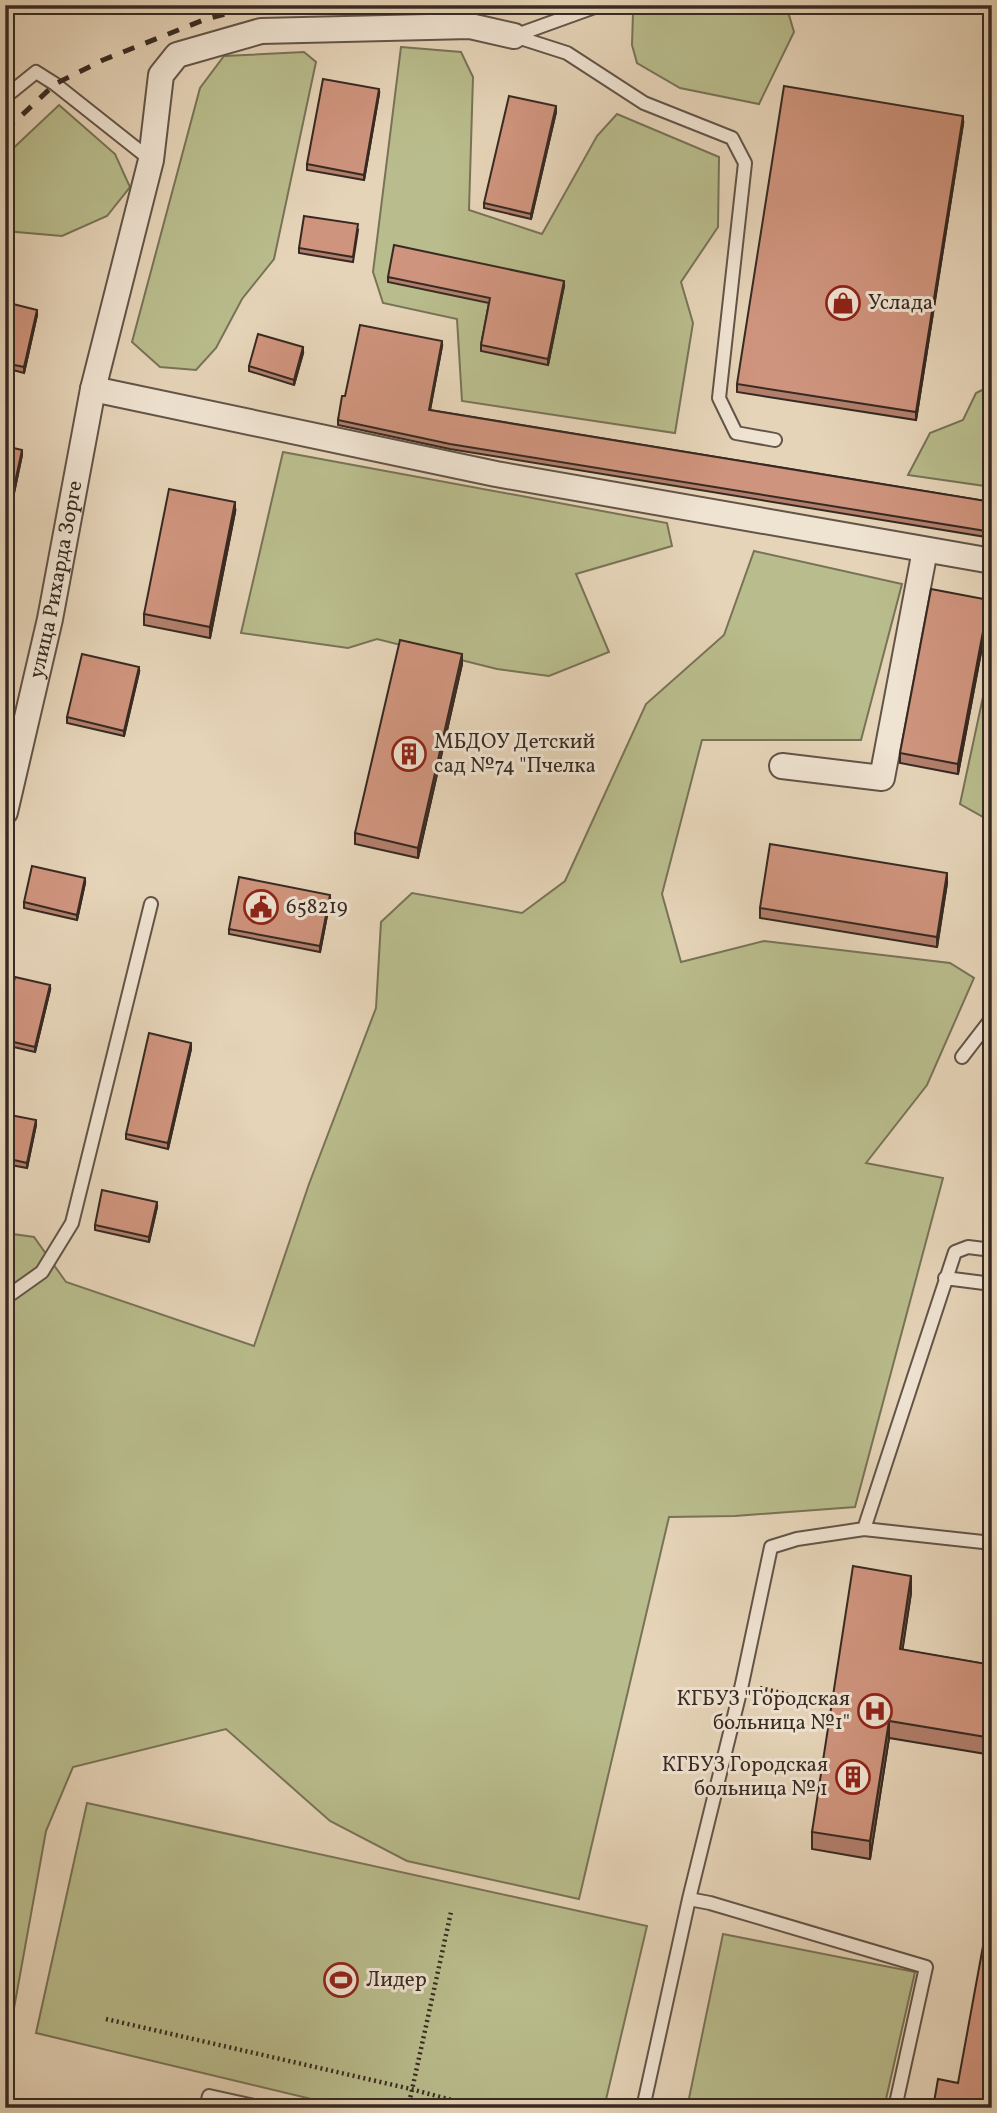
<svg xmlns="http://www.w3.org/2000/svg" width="997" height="2113" font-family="Vollkorn,serif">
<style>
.green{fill:#b9bc8c;stroke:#787357;stroke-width:2}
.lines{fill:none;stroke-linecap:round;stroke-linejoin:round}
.lane-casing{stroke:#635448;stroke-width:16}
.street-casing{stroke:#635448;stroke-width:28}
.path{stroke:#372a22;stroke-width:4.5;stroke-dasharray:2 3.5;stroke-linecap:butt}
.lane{stroke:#efe3d1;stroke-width:12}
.street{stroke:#efe3d1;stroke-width:24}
.rail{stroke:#372a22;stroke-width:5;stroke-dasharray:12 12;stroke-linecap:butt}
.wall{fill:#b27f6c;stroke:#372a22;stroke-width:2}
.shaded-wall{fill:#916858;stroke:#372a22;stroke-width:2}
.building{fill:#cf947d;stroke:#372a22;stroke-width:2}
.labels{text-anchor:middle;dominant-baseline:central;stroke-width:6;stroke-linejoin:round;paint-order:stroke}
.poi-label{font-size:21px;fill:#372a22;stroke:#efe3d1;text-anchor:start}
.street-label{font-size:21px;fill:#372a22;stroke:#efe3d1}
</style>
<rect width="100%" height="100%" fill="#e6d4b8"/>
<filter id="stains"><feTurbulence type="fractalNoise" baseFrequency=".00286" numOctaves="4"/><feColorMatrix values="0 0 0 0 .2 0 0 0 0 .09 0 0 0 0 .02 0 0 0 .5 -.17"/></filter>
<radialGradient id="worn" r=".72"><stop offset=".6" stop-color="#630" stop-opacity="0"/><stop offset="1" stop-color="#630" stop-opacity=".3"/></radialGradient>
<path class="green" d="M654 5H786L794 32 759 104 680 88 637 63 632 45 633 13Z
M401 47 461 52 473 77 469 210 542 234 597 136 617 114 719 157 718 227 681 282 693 323 675 433 462 401 457 319 383 303 373 272Z
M304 52 316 62 274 259 242 299 216 348 196 370 160 367 132 342 200 88 224 56Z
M59 105 115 154 130 187 107 216 62 236 5 231V156Z
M992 385V487L908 475 930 433 963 420 976 393Z
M283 452 667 523 672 546 576 574 609 652 549 676 497 669 377 639 348 648 241 633Z
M754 551 902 584 861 740H702L662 894 681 962 764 941 950 963 974 978 927 1085 866 1163 943 1178 855 1507 735 1516 669 1517 579 1899 407 1861 330 1821 226 1729 73 1767 46 1831 5 2058V1233L34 1237 66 1282 254 1346 309 1184 376 1008 381 922 412 893 522 913 565 881 646 704 724 635Z
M992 655V822L960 804Z
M87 1803 647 1926 604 2108H349L36 2033Z
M723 1934 915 1972 884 2108H687Z"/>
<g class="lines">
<g class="lane-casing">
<path id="lane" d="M514 36 567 53 644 103 732 138 745 163 719 398 736 433 775 440
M514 36 600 5
M5 97 36 72 55 84 151 160
M962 1057 992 1018
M945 1278 992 1284
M5 1296 11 1294 42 1272 72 1223 151 904
M864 1529 992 1543
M689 1899 710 1903 926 1967 895 2108
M206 2108 209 2096 263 2108
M643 2108 689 1899 742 1684 771 1547 797 1539 864 1529 955 1252 968 1247 992 1250"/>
</g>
<g class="street-casing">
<g id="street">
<path d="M93 389 496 474 992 561"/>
<path d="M782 766 882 778 925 550"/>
<path id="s1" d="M5 812 50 619 93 389 151 160 161 75 177 55 261 31 470 26 514 36"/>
</g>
</g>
<path class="path" d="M760 1688 799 1697
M106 2019 411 2089 481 2108
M666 2103 689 2108
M408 2108 451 1912"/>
<use href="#lane" class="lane"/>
<use href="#street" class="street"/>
<path class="rail" d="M5 131 55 84 103 60 206 19 262 5"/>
</g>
<path class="wall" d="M379 94 364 180 307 170V164Z
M556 112 531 219 484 208V203Z
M963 124 916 420 737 392V384Z
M358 230 353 262 299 253V248Z
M388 277 564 286 548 365 481 351V345L489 303 388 282Z
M5 302 37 315 24 373 5 368Z
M442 346 430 410 992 502V538L450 449 338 425V420L345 396Z
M303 353 294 385 249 371V366Z
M5 446 22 455 14 493 5 491Z
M235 512 210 638 144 625V614Z
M989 610 958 774 900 763V753Z
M462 664 418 858 355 844V833Z
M139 672 124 736 67 723V717Z
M85 883 77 920 24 908V902Z
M947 883 937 947 760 918V908Z
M330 900 320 952 229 934V929Z
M50 990 35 1052 5 1045V1019Z
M992 1039V1077L990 1076V1050Z
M191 1049 168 1149 126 1139V1134Z
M5 1114 36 1125 27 1168 5 1164Z
M157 1207 149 1242 95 1230V1225Z
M911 1593 902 1650 992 1665V1755L889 1738 870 1859 812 1849V1832Z"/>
<path class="shaded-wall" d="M379 89V94L364 180V175Z
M556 106V112L531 219V214Z
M963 116V124L916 420V412Z
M564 281V286L548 365V359Z
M37 310V315L24 373V367Z
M442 341V346L429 415V410Z
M303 347V353L294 385V380Z
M22 450V455L14 493V487Z
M235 502V512L210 638V627Z
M989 600V610L958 774V764Z
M462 654V664L418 858V848Z
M139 667V672L124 736V731Z
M947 873V883L937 947V937Z
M85 878V883L77 920V915Z
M330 895V900L320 952V946Z
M50 985V990L35 1052V1047Z
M191 1043V1049L168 1149V1143Z
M36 1120V1125L27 1168V1163Z
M157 1202V1207L149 1242V1237Z
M911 1576V1593L900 1667V1649Z
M889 1721V1738L870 1859V1841Z"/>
<path class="building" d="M323 79 379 89 364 175 307 164Z
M784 86 963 116 916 412 737 384Z
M509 96 556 106 531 214 484 203Z
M304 216 358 224 353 257 299 248Z
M394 245 564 281 548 359 481 345 490 298 388 277Z
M5 302 37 310 24 367 5 363Z
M360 325 442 341 429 410 992 502V532L450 444 338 420 342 396H345Z
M258 334 303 347 294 380 249 366Z
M5 446 22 450 14 487 5 485Z
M169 489 235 502 210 627 144 614Z
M931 589 989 600 958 764 900 753Z
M400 640 462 654 418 848 355 833Z
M82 654 139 667 124 731 67 717Z
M770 844 947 873 937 937 760 908Z
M32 866 85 878 77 915 24 902Z
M239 877 330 895 320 946 229 929Z
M15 977 50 985 35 1047 5 1040V1019Z
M149 1033 191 1043 168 1143 126 1134Z
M5 1114 36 1120 27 1163 5 1158Z
M102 1190 157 1202 149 1237 95 1225Z
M853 1566 911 1576 900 1649 992 1665V1738L889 1721 870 1841 812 1832Z
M992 1897V2108H933L938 2079 958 2083Z"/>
<defs>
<g id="shop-ring" transform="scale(1.75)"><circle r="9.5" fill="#efe3d1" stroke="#8f2418" stroke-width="1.5"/><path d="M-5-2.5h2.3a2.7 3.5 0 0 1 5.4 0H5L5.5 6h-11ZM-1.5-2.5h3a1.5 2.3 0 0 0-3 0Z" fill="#8f2418"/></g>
<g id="building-ring" transform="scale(1.75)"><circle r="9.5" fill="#efe3d1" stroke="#8f2418" stroke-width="1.5"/><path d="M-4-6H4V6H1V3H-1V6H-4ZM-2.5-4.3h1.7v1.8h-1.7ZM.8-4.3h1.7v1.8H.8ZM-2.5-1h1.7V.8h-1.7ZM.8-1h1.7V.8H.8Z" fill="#8f2418"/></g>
<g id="civic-ring" transform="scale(1.75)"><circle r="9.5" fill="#efe3d1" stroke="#8f2418" stroke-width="1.5"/><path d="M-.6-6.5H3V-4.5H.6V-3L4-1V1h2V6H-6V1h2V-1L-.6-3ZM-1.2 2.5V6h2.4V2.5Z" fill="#8f2418"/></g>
<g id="hospital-ring" transform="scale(1.75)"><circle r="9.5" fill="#efe3d1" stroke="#8f2418" stroke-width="1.5"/><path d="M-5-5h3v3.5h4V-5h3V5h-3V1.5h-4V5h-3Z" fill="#8f2418"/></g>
<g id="stadium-ring" transform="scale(1.75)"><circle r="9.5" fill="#efe3d1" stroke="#8f2418" stroke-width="1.5"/><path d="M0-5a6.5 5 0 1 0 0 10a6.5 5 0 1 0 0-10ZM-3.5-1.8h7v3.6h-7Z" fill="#8f2418"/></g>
</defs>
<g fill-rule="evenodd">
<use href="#shop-ring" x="843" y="303"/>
<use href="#building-ring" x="409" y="754"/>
<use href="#civic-ring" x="261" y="907"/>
<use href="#hospital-ring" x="875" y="1711"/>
<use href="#building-ring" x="853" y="1777"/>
<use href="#stadium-ring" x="341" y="1980"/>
</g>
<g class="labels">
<g class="poi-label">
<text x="868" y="303">Услада</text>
<text x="434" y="742">МБДОУ Детский<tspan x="434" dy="24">сад №74 "Пчелка</tspan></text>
<text x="286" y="907">658219</text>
<text x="850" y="1699" text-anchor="end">КГБУЗ "Городская<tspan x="850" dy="24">больница №1"</tspan></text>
<text x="828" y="1765" text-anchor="end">КГБУЗ Городская<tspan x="828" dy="24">больница № 1</tspan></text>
<text x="366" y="1980">Лидер</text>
</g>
<g class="street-label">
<text stroke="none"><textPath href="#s1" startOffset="238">улица Рихарда Зорге</textPath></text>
</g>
</g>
<rect width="997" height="2113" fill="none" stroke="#e6d4b8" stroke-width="28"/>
<rect x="7" y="7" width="983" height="2099" fill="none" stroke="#372a22" stroke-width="3.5"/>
<rect x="14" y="14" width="969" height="2085" fill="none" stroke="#372a22" stroke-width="2"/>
<rect width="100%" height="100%" filter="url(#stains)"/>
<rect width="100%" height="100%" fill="url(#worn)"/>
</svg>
